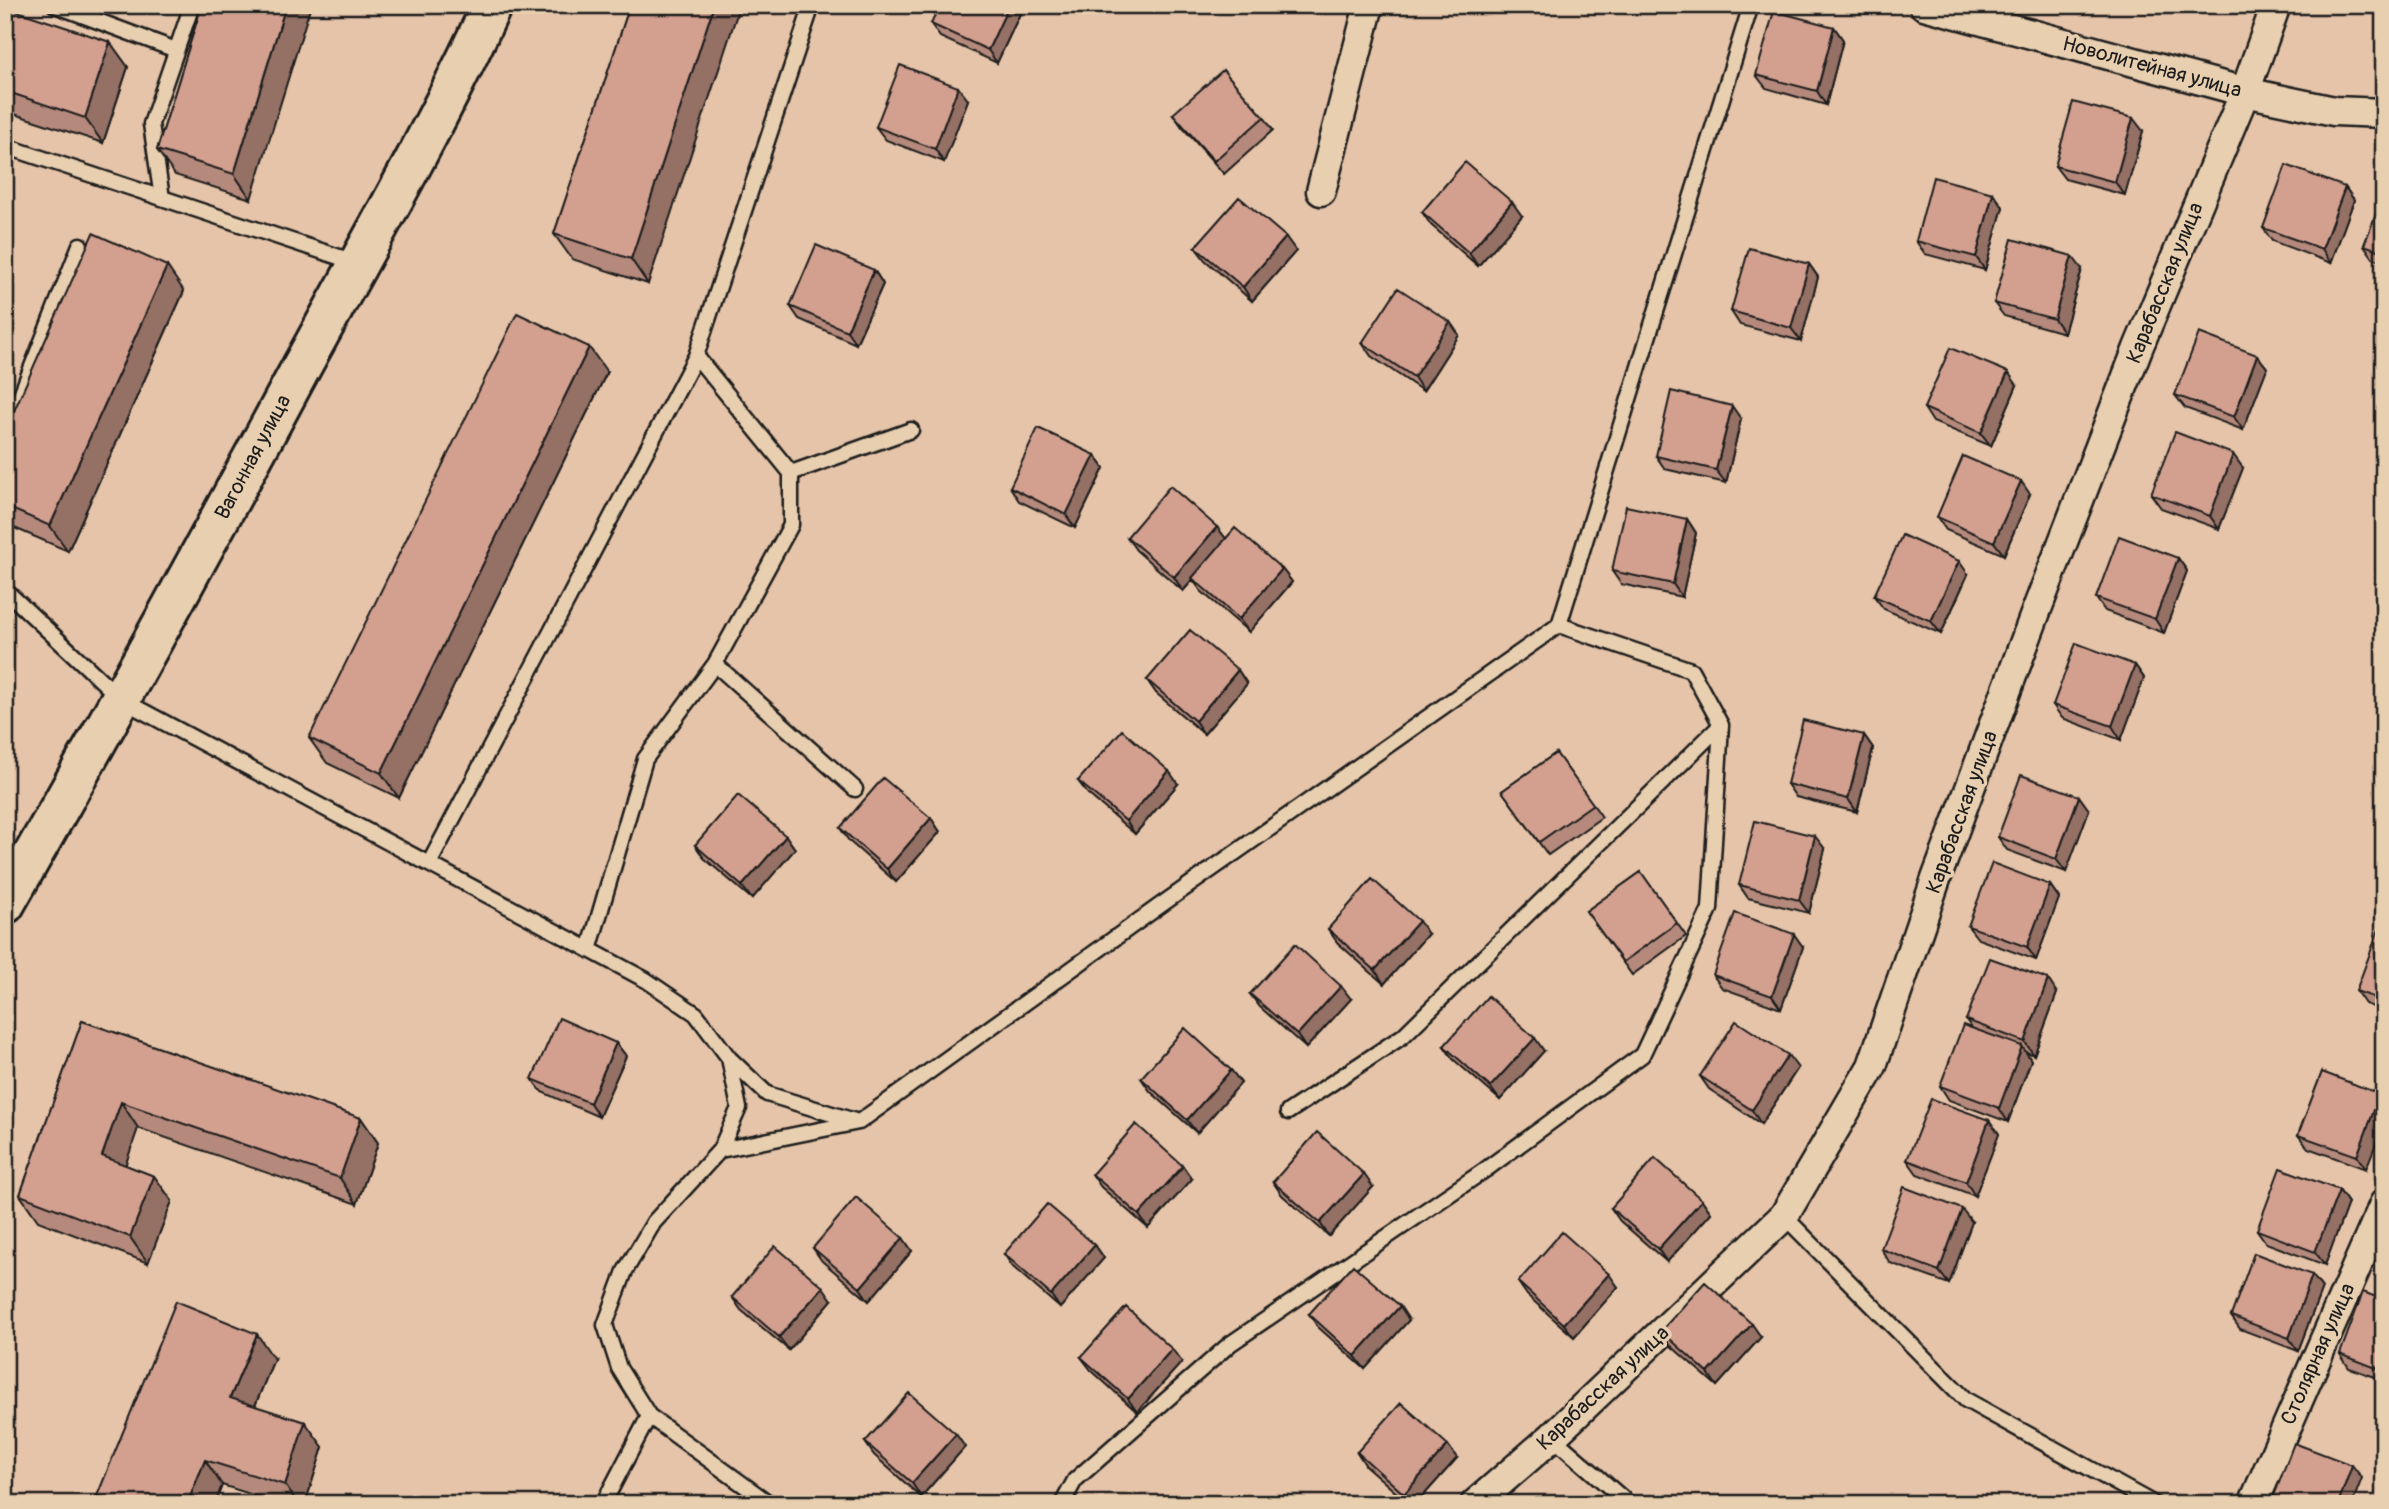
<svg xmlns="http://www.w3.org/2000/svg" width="2389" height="1509" font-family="Pangolin,sans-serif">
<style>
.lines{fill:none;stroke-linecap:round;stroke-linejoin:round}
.lane-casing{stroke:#1c1c1c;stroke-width:19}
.street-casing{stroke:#1c1c1c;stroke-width:33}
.secondary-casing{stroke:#1c1c1c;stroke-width:44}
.lane{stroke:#e8cfb0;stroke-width:14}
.street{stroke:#e8cfb0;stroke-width:28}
.secondary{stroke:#e8cfb0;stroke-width:38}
.wall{fill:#b58a7c;stroke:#1c1c1c;stroke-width:2}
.shaded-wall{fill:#947065;stroke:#1c1c1c;stroke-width:2}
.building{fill:#d3a090;stroke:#1c1c1c;stroke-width:2}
.labels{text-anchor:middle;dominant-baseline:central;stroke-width:7;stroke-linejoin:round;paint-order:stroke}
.street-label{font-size:21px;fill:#1c1c1c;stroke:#e8cfb0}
</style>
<rect width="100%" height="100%" fill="#e6c4a9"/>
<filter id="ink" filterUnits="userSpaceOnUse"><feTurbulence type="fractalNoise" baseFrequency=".0143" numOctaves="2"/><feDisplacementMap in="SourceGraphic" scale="14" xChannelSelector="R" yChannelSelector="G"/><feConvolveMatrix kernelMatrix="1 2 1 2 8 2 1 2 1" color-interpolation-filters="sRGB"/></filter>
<g filter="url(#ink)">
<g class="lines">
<g class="lane-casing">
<path id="lane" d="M55 5 176 50
M192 5 151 124 162 198 357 263
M5 146 162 198
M5 435 80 245
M791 473 911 430
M5 590 122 700 646 980 696 1014 729 1058 739 1108 720 1150 654 1222 625 1271 605 1325 619 1368 649 1416 770 1504
M1559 625 1751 5
M715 664 855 789
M429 864 696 356 812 5
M589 950 645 759 715 664 791 525V473L696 356
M729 1058 767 1094 858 1122
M1288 1112 1403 1036 1721 725
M720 1150 859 1122 1158 907 1559 625 1691 670 1721 725 1710 909 1642 1055 1485 1170 1230 1344 1075 1480 1062 1504
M1784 1216 1966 1400 2154 1504
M1552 1437 1629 1504
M603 1504 649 1416"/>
</g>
<g class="street-casing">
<path id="street" d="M1924 5 2245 92 2334 111 2384 113
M1321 191 1369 5
M1475 1504 1552 1437 1784 1216 1872 1066 1936 879 2037 609 2138 348 2245 92 2276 5
M2253 1504 2384 1204"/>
</g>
<g class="secondary-casing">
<path id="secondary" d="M5 904C107 726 205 547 302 366 367 247 435 129 492 5"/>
</g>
<use href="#lane" class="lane"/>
<use href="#street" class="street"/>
<use href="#secondary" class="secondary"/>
</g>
<path class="wall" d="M202 5 251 199 175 175 157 150Z
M630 5 648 284 572 259 554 234Z
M1024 5 997 63 940 37 931 24Z
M5 7 128 67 103 143 5 111Z
M1834 27 1843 40 1826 105 1766 88 1756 75Z
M968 100 944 162 886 140 876 127Z
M1173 114 1264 117 1273 130 1224 174 1182 127Z
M2143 131 2125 195 2065 179 2055 166Z
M2345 187 2354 200 2331 263 2272 241 2263 228Z
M1993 193 2003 207 1985 270 1925 254 1916 241Z
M2384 194V262L2373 258 2364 245Z
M1422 212 1522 216 1478 266 1431 225Z
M1195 247 1296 251 1252 301 1205 260Z
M1809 264 1818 277 1801 341 1740 325 1731 311Z
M2082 269 2064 333 2004 316 1994 303Z
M874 270 883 284 856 344 799 319 790 306Z
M184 291 68 551 5 524V431Z
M1450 322 1459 335 1423 391 1371 356 1362 343Z
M2257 355 2267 368 2243 430 2185 408 2175 395Z
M607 372 399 798 327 763 309 738Z
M2017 385 1991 446 1933 422 1924 408Z
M1741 419 1726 483 1665 469 1656 456Z
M1095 455 1104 468 1075 528 1019 501 1010 487Z
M2243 468 2219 529 2161 508 2151 494Z
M2030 494 2004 555 1946 530 1937 517Z
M1687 519 1696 533 1682 597 1621 584 1612 571Z
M1217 527 1226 539 1282 569 1292 582 1249 632 1201 591 1193 580 1183 591 1136 550 1127 537Z
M2178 558 2187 571 2164 633 2105 611 2096 598Z
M1968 574 1941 634 1884 609 1874 596Z
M2135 665 2144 678 2121 740 2062 718 2053 705Z
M1238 670 1247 684 1204 734 1156 693 1147 680Z
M1864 735 1873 748 1857 812 1796 797 1787 784Z
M1556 753 1602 817 1548 855 1502 791Z
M1078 781 1178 784 1135 834 1088 794Z
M2089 810 2066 872 2007 850 1998 837Z
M931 818 940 832 896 882 849 841 840 828Z
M786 836 795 849 752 899 704 858 695 845Z
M1825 849 1809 913 1748 898 1739 885Z
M1641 872 1686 936 1632 975 1586 911Z
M2050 885 2059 898 2036 960 1978 939 1968 926Z
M1328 929 1428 934 1384 984 1337 942Z
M2384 931V1011L2365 1004 2356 991Z
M1803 947 1781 1009 1722 988 1713 975Z
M2057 993 2034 1055 2026 1052 2031 1060 2008 1122 1949 1100 1940 1086 1972 1028 1966 1020Z
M1250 994 1351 999 1306 1048 1260 1007Z
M82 1021 361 1118 378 1143 357 1204 138 1128 125 1165 154 1176 172 1201 148 1263 38 1221 20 1195Z
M616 1043 626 1056 599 1117 542 1092 532 1079Z
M1444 1046 1544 1051 1500 1100 1453 1059Z
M1798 1068 1761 1124 1709 1089 1700 1076Z
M1231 1070 1241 1083 1197 1133 1150 1091 1141 1078Z
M2322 1072 2366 1169 2308 1148 2298 1135Z
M1989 1120 1999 1134 1975 1196 1917 1174 1907 1160Z
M1092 1174 1192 1179 1148 1228 1101 1187Z
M1273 1182 1373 1187 1329 1236 1282 1195Z
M2339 1190 2348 1203 2325 1265 2266 1243 2257 1230Z
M1702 1200 1711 1213 1667 1262 1620 1221 1611 1208Z
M1972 1222 1949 1284 1890 1263 1881 1249Z
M903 1238 912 1251 869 1301 822 1261 813 1248Z
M1095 1245 1104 1258 1060 1308 1013 1267 1004 1254Z
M2312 1275 2322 1288 2298 1351 2240 1329 2231 1316Z
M1518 1282 1618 1287 1574 1337 1527 1295Z
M732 1297 832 1300 789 1350 741 1310Z
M2384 1300V1380L2349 1368 2340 1354Z
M1309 1314 1409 1320 1365 1369 1318 1327Z
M1661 1331 1761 1337 1717 1386 1670 1345Z
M1081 1357 1182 1362 1137 1412 1091 1370Z
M274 1359 255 1406 323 1447 305 1504H281L222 1485 215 1504H97L95 1501Z
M865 1442 965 1447 921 1497 874 1455Z
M1357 1452 1457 1458 1416 1504H1409L1366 1466Z"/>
<path class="shaded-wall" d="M286 5H311L251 199 234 174Z
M714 5H740L648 284 631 259Z
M1009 5H1024L997 63 988 50Z
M1256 5H1263L1259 10Z
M1834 27 1843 40 1826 105 1817 91Z
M110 42 128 67 103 143 85 118Z
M958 87 968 100 944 162 935 149Z
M2133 118 2143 131 2125 195 2115 182Z
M2345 187 2354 200 2331 263 2322 249Z
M1993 193 2003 207 1985 270 1976 257Z
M1512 202 1522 216 1478 266 1469 253Z
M1286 237 1296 251 1252 301 1243 287Z
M2072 256 2082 269 2064 333 2054 319Z
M1809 264 1818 277 1801 341 1791 328Z
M167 266 184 291 68 551 50 526Z
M874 270 883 284 856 344 847 331Z
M1450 322 1459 335 1423 391 1414 377Z
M589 347 607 372 399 798 381 773Z
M2257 355 2267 368 2243 430 2234 417Z
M2008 372 2017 385 1991 446 1981 433Z
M1732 406 1741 419 1726 483 1716 470Z
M2233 454 2243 468 2219 529 2210 516Z
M1095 455 1104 468 1075 528 1066 515Z
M2021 481 2030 494 2004 555 1994 542Z
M1687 519 1696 533 1682 597 1673 584Z
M1217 527 1227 540 1183 591 1174 577Z
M2178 558 2187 571 2164 633 2155 619Z
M1959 561 1968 574 1941 634 1931 621Z
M1282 569 1292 582 1249 632 1239 619Z
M2135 665 2144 678 2121 740 2112 726Z
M1238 670 1247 684 1204 734 1195 721Z
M1864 735 1873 748 1857 812 1848 799Z
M1169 771 1178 784 1135 834 1126 821Z
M2079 796 2089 810 2066 872 2056 859Z
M931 818 940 832 896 882 887 869Z
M786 836 795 849 752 899 742 886Z
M1815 836 1825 849 1809 913 1799 900Z
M2050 885 2059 898 2036 960 2027 947Z
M1419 921 1428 934 1384 984 1375 970Z
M1794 934 1803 947 1781 1009 1772 996Z
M2048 979 2057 993 2034 1055 2025 1042Z
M1341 986 1351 999 1306 1048 1297 1035Z
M1535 1038 1544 1051 1500 1100 1490 1087Z
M616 1043 626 1056 599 1117 590 1103Z
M2022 1046 2031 1060 2008 1122 1999 1108Z
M1788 1055 1798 1068 1761 1124 1752 1110Z
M1231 1070 1241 1083 1197 1133 1187 1120Z
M2380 1094 2384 1099V1123L2366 1169 2357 1156Z
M121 1102 138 1128 120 1181 102 1156Z
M361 1118 378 1143 357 1204 340 1178Z
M1989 1120 1999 1134 1975 1196 1966 1182Z
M1183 1166 1192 1179 1148 1228 1139 1215Z
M1364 1174 1373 1187 1329 1236 1320 1223Z
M154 1176 172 1201 148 1263 130 1237Z
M2339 1190 2348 1203 2325 1265 2315 1252Z
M1702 1200 1711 1213 1667 1262 1658 1249Z
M1962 1209 1972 1222 1949 1284 1939 1271Z
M903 1238 912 1251 869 1301 860 1288Z
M1095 1245 1104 1258 1060 1308 1051 1295Z
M1609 1274 1618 1287 1574 1337 1564 1324Z
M2312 1275 2322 1288 2298 1351 2289 1338Z
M823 1287 832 1300 789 1350 779 1337Z
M1400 1306 1409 1320 1365 1369 1355 1356Z
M1752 1324 1761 1337 1717 1386 1708 1373Z
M257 1334 274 1359 248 1423 230 1398Z
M1172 1349 1182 1362 1137 1412 1128 1399Z
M305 1422 323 1447 305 1504H298L285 1485Z
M956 1434 965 1447 921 1497 912 1483Z
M1448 1445 1457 1458 1416 1504H1410L1404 1494Z
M205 1460 222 1485 215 1504H187Z
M2352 1465 2362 1478 2352 1504H2338Z"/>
<path class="building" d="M202 5H286L234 174 157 150Z
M630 5H714L631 259 554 234Z
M940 5H1009L988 50 931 24Z
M5 7 110 42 85 118 5 91Z
M1774 11 1834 27 1817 91 1756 75Z
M900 65 958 87 935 149 876 127Z
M1223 70 1264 117 1214 161 1173 114Z
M2073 102 2133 118 2115 182 2055 166Z
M1465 162 1512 202 1469 253 1422 212Z
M2286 165 2345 187 2322 249 2263 228Z
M1933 177 1993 193 1976 257 1916 241Z
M2384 194V252L2364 245Z
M1239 197 1286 237 1243 287 1195 247Z
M93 233 167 266 50 526 5 506V431Z
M2012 239 2072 256 2054 319 1994 303Z
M816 245 874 270 847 331 790 306Z
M1749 248 1809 264 1791 328 1731 311Z
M1398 288 1450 322 1414 377 1362 343Z
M517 313 589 347 381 773 309 738Z
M2199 333 2257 355 2234 417 2175 395Z
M1950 348 2008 372 1981 433 1924 408Z
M1671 391 1732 406 1716 470 1656 456Z
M1038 428 1095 455 1066 515 1010 487Z
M2175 432 2233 454 2210 516 2151 494Z
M1963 456 2021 481 1994 542 1937 517Z
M1170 486 1217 527 1174 577 1127 537Z
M1626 506 1687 519 1673 584 1612 571Z
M1235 528 1282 569 1239 619 1192 578Z
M1902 535 1959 561 1931 621 1874 596Z
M2119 536 2178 558 2155 619 2096 598Z
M1190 630 1238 670 1195 721 1147 680Z
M2076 643 2135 665 2112 726 2053 705Z
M1803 720 1864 735 1848 799 1787 784Z
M1122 730 1169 771 1126 821 1078 781Z
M1556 753 1593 804 1539 842 1502 791Z
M2021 775 2079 796 2056 859 1998 837Z
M883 778 931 818 887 869 840 828Z
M738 795 786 836 742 886 695 845Z
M1755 821 1815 836 1799 900 1739 885Z
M1992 863 2050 885 2027 947 1968 926Z
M1641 872 1677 923 1623 962 1586 911Z
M1372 879 1419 921 1375 970 1328 929Z
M1735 913 1794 934 1772 996 1713 975Z
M2379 929 2384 931V1001L2356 991Z
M1295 944 1341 986 1297 1035 1250 994Z
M1990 958 2048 979 2025 1042 1966 1020Z
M1488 996 1535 1038 1490 1087 1444 1046Z
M559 1018 616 1043 590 1103 532 1079Z
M82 1021 361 1118 340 1178 121 1102 102 1156 154 1176 130 1237 20 1195Z
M1736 1021 1788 1055 1752 1110 1700 1076Z
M1963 1025 2022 1046 1999 1108 1940 1086Z
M1185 1028 1231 1070 1187 1120 1141 1078Z
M2322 1072 2380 1094 2357 1156 2298 1135Z
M1931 1099 1989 1120 1966 1182 1907 1160Z
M1136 1124 1183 1166 1139 1215 1092 1174Z
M1317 1132 1364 1174 1320 1223 1273 1182Z
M1655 1158 1702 1200 1658 1249 1611 1208Z
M2280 1168 2339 1190 2315 1252 2257 1230Z
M1904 1187 1962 1209 1939 1271 1881 1249Z
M856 1197 903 1238 860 1288 813 1248Z
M1047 1204 1095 1245 1051 1295 1004 1254Z
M1562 1232 1609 1274 1564 1324 1518 1282Z
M775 1246 823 1287 779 1337 732 1297Z
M2254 1253 2312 1275 2289 1338 2231 1316Z
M1353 1265 1400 1306 1355 1356 1309 1314Z
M1705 1282 1752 1324 1708 1373 1661 1331Z
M2363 1292 2384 1300V1371L2340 1354Z
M176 1301 257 1334 230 1398 305 1422 285 1485 205 1460 187 1504H101L95 1501Z
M1126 1307 1172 1349 1128 1399 1081 1357Z
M909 1393 956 1434 912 1483 865 1442Z
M1401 1403 1448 1445 1404 1494 1357 1452Z
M2294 1443 2352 1465 2338 1504H2271Z"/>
</g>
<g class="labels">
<g class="street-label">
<text transform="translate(2152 67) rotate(15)">Новолитейная улица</text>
<text transform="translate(2165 283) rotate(-68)">Карабасская улица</text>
<text transform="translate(253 457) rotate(-62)">Вагонная улица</text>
<text transform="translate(1962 812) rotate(-70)">Карабасская улица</text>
<text transform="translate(2318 1354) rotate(-66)">Столярная улица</text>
<text transform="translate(1603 1388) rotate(-43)">Карабасская улица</text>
</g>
</g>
<rect width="2389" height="1509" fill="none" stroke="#e8cfb0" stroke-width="28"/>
<rect x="14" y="14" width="2361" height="1481" fill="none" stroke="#1c1c1c" stroke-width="2.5" filter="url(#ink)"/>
</svg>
